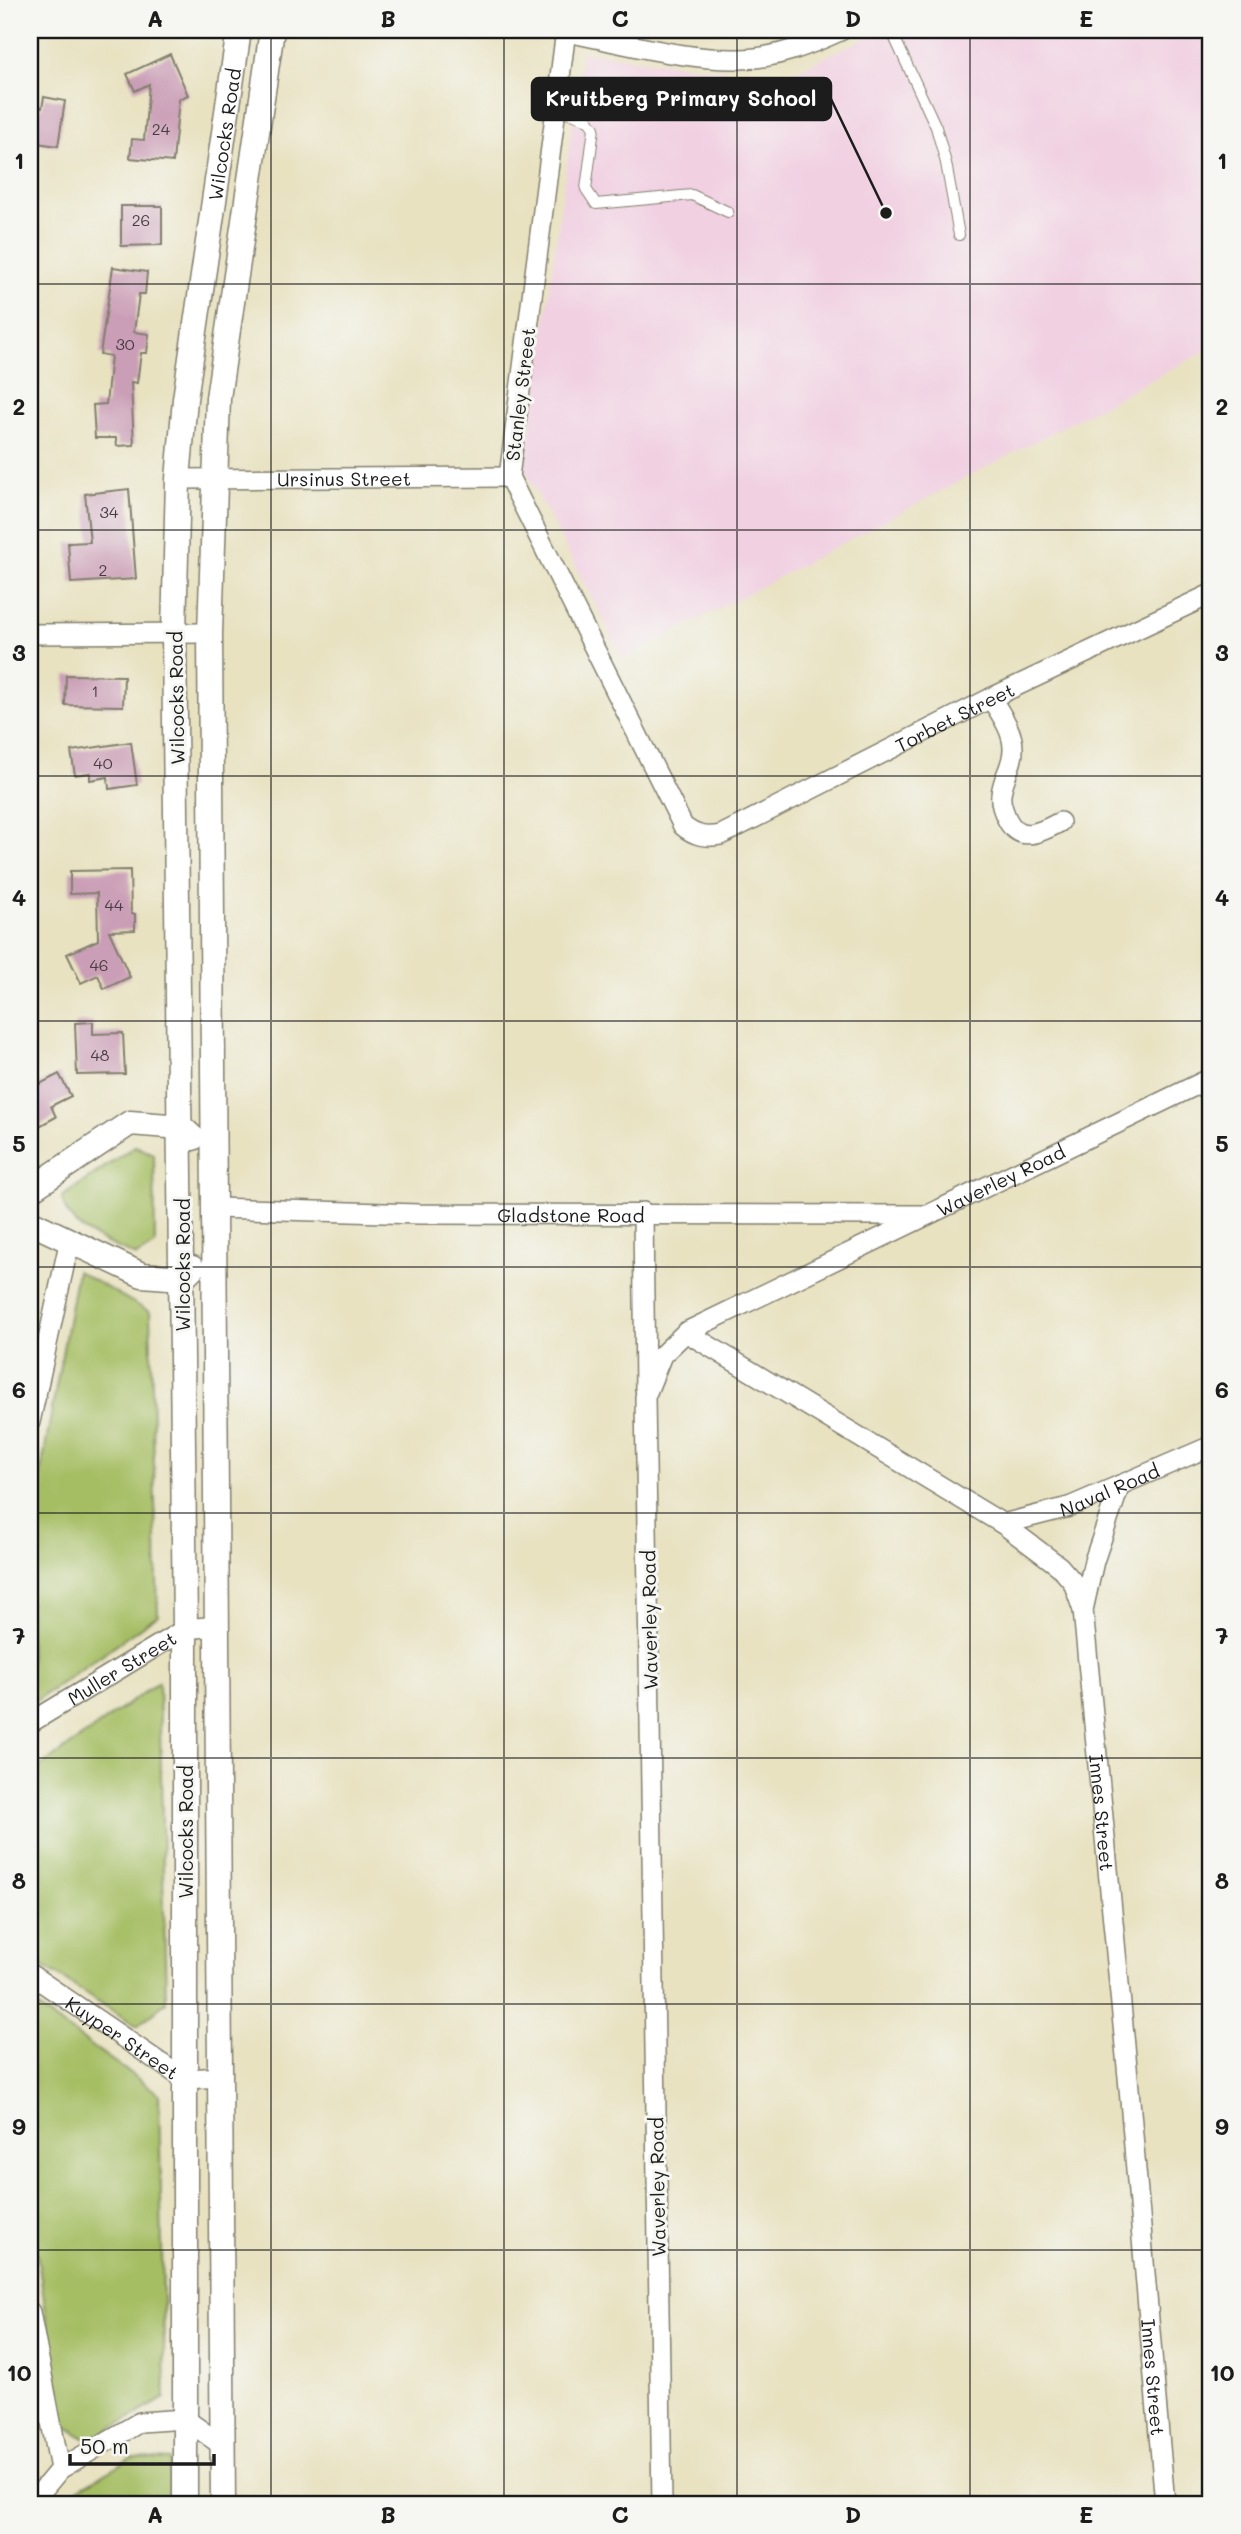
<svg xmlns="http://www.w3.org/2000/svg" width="1241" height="2534" font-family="Mali,sans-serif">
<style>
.built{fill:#f1d0e2}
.green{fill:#a6be64;stroke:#616d40;stroke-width:2}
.building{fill:#ca9eb6}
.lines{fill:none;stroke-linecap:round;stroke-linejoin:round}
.service-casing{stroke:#827f6e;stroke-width:12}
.minor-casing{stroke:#827f6e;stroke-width:22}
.tertiary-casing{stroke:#827f6e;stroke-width:27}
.service{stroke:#fff;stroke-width:10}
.minor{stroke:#fff;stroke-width:19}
.tertiary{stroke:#fff;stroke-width:24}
.grid{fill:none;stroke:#1c1c1c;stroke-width:2;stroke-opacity:0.55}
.labels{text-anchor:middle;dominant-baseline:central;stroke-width:6;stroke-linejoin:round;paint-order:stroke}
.number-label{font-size:16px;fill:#483c42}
.street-label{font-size:19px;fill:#1c1c1c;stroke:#f6f6f2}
.leader{fill:none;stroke:#1c1c1c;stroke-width:2.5}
.callout-dot{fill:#1c1c1c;stroke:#f6f6f2;stroke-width:2.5}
.callout{fill:#1c1c1c;stroke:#1c1c1c;stroke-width:2.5}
.callout-label{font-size:21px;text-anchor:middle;font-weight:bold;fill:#fff}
.neatline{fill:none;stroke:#1c1c1c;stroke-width:2.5}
.grid-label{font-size:23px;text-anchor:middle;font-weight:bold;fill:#1c1c1c}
</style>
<rect width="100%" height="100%" fill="#f6f6f2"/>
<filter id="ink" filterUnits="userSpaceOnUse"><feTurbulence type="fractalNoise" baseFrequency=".0143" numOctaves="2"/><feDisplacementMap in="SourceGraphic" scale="14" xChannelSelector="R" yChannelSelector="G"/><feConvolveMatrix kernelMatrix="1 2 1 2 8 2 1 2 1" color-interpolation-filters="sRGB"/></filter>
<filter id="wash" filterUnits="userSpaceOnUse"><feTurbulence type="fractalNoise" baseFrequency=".00686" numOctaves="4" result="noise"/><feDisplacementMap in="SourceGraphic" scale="28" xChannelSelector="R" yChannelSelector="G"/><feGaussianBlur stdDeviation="1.57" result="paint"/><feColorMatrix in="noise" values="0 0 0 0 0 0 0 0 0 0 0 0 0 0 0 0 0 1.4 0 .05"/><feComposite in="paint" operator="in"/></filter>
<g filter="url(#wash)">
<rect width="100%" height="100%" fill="#e8e2c1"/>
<path class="built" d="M882 30H1211V348L624 659 525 470 582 52 781 78Z"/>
<path class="green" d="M135 1146 154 1154 155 1245 136 1256C108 1242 67 1232 62 1197Z
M77 1271 150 1312 158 1615 30 1705V1532Z
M159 1682 166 2002 137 2026 30 1958V1774Z
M30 2002 159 2094 165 2398 89 2441 63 2424 30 2207Z
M132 2458 170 2460 169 2504H61L65 2496Z"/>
<g id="blocks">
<path class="building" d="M170 54 188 95 179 99 173 162 130 158 132 139 144 140 149 84 135 91 127 74Z
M44 97 65 101 58 146 30 142V106L42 108Z
M121 206H162V245L121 246Z
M113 267 147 272 145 294H139L134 332 149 334 147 353H141L137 383 131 382 134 445 117 446 116 438H95L93 405 106 404 111 356 100 354Z
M129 489 136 579 71 583 68 543 90 542 85 494Z
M66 675 124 676 123 706 65 705Z
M131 742 137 785 109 789 108 777 90 780V773L75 775 71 751Z
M130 870 131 914H135V930L109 931 130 977 104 989 98 975 81 983 67 954 98 940 97 893 70 894V871Z
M93 1022V1034L123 1033 125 1074 77 1075 75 1023Z
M59 1074 71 1096 51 1106 56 1117 30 1131V1089Z"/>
</g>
</g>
<g filter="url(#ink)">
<use href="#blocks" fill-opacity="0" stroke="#827f6e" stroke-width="2"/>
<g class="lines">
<g class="service-casing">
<path id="service" d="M891 30 936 127 946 163 959 235
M556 108 588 120 594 128 586 189 596 204 692 195 728 212"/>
</g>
<g class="minor-casing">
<g id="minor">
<path id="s1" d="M566 30 509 477 683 826C695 836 706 838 721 835L991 698 1211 594"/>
<path d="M566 32C620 42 684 60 738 59 775 59 809 45 842 30"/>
<path id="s2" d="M178 479 509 477"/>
<path d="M30 634 210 633"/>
<path d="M991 698C999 712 1013 730 1013 748 1014 765 1002 778 1001 795 1000 803 1003 810 1006 817 1018 844 1040 833 1060 822"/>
<path id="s3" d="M216 1208 419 1214 922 1215"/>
<path d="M643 1212 645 1389"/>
<path id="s4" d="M686 1332 1003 1524 1059 1566 1073 1582 1083 1610 1128 2077 1165 2504"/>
<path d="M30 1422 70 1239"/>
<path id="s5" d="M1003 1524 1069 1507 1211 1446"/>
<path d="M1083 1610 1094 1561 1120 1485"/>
<path id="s6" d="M30 1723 185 1629 218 1626"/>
<path id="s7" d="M30 1974 184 2079 222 2077"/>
<path d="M30 2312 60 2469"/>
<path d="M31 2504 60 2469 140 2422 185 2419 223 2446"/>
<path id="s8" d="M662 2504 645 1397 662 1355 686 1332 1211 1078"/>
</g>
</g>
<g class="tertiary-casing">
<g id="tertiary">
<path d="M30 1190 130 1123 181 1127 193 1138"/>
<path d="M30 1222 142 1275 182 1278 192 1268"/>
<path id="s9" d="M185 2504V1629L174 632 178 479 185 399 239 30"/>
<path d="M223 2504 210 633 218 398 272 30"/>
</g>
</g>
<use href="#service" class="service"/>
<use href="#minor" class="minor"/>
<use href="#tertiary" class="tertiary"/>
</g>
</g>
<path class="grid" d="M271 30V2504M504 30V2504M737 30V2504M970 30V2504M30 284H1211M30 530H1211M30 776H1211M30 1021H1211M30 1267H1211M30 1513H1211M30 1758H1211M30 2004H1211M30 2250H1211"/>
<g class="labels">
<g class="number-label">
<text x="161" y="128">24</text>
<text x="141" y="219">26</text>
<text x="125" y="343">30</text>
<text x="109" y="511">34</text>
<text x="103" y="569">2</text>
<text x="95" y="690">1</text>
<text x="103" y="762">40</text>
<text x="114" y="904">44</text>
<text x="99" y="964">46</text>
<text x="100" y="1054">48</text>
</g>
<g class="street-label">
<text stroke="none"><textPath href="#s9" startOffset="2373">Wilcocks Road</textPath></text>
<text transform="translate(520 394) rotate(-83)">Stanley Street</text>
<text stroke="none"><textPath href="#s2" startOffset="166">Ursinus Street</textPath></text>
<text transform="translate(176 698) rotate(-91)">Wilcocks Road</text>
<text stroke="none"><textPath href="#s1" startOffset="1143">Torbet Street</textPath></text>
<text stroke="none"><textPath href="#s8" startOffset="1535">Waverley Road</textPath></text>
<text stroke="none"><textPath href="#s3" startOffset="355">Gladstone Road</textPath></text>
<text transform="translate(182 1265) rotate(-90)">Wilcocks Road</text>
<text stroke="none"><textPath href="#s5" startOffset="112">Naval Road</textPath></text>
<text transform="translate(649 1620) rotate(-91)">Waverley Road</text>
<text stroke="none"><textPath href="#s6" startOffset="107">Muller Street</textPath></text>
<text stroke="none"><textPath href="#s4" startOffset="695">Innes Street</textPath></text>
<text transform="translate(185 1832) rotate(-90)">Wilcocks Road</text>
<text stroke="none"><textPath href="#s7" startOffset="112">Kuyper Street</textPath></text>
<text transform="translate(657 2187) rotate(-91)">Waverley Road</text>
<text stroke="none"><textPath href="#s4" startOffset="1262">Innes Street</textPath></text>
</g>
</g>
<path class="leader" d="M886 213L831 99"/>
<circle class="callout-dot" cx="886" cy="213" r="7"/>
<rect class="callout" x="532" y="78" width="299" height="42" rx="7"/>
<g class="callout-label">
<text x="681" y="106">Kruitberg Primary School</text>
</g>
<rect width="1241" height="2534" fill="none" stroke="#f6f6f2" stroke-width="77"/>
<path d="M70 2454v10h144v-10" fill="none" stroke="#1c1c1c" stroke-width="3.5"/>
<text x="80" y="2454" font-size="21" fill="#1c1c1c" stroke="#f6f6f2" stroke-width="5" paint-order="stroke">50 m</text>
<rect x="38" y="38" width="1164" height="2458" class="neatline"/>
<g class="grid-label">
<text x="155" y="27">A</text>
<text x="388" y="27">B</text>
<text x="620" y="27">C</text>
<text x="853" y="27">D</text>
<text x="1086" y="27">E</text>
<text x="19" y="169">1</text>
<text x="1222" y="169">1</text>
<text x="19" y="415">2</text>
<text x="1222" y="415">2</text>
<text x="19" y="661">3</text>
<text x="1222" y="661">3</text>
<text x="19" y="906">4</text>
<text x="1222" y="906">4</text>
<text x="19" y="1152">5</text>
<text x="1222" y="1152">5</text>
<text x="19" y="1398">6</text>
<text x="1222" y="1398">6</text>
<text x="19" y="1644">7</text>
<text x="1222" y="1644">7</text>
<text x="19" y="1889">8</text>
<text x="1222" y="1889">8</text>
<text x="19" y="2135">9</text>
<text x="1222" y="2135">9</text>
<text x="19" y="2381">10</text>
<text x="1222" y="2381">10</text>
<text x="155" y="2523">A</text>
<text x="388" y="2523">B</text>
<text x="620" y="2523">C</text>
<text x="853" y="2523">D</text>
<text x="1086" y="2523">E</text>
</g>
</svg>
